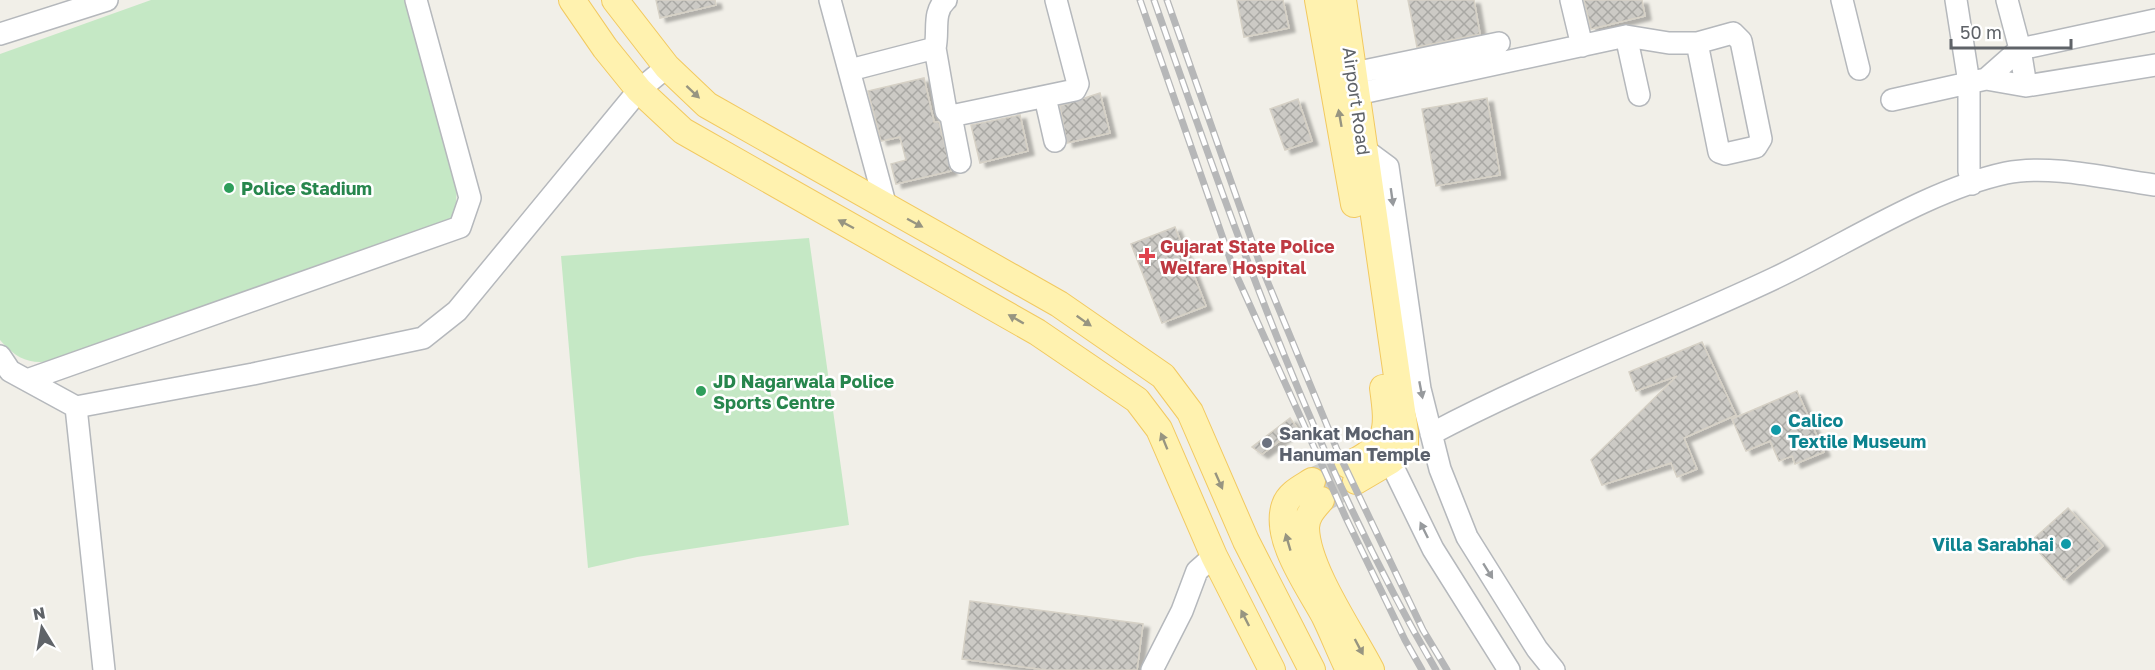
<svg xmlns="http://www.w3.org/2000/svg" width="2155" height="670" font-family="'Golos Text',sans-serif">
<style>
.garden{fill:#c5e8c5}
.building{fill:url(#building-cross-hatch);stroke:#d6d1c6;stroke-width:1.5;filter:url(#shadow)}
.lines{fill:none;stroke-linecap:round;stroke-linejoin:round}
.major-tunnel{stroke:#ccccc8;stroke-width:26;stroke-dasharray:26 13;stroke-linecap:butt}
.minor-casing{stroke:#b5b8bc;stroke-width:24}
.major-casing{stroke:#f2c960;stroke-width:28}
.minor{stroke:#fff;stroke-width:21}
.major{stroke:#fff2af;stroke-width:26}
.rail-casing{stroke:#b6b7b8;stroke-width:7}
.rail{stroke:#fff;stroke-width:4.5;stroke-dasharray:14;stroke-linecap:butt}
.oneway{fill:#979581}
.oneway2{fill:#979a9d}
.leisure-dot{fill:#2e9e5b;stroke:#fff;stroke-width:2}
.health-dot{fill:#e0444e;stroke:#fff;stroke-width:2}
.culture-dot{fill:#0f9aa8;stroke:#fff;stroke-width:2}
.worship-dot{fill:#6b7280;stroke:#fff;stroke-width:2}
.labels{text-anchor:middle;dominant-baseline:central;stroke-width:5;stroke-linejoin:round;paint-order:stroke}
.street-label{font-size:18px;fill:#5f6368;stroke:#fff}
.leisure-label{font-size:18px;font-weight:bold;fill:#27864d;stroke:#fff;text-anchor:start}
.health-label{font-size:18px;font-weight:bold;fill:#be3a42;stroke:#fff;text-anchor:start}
.culture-label{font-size:18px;font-weight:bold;fill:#0d838f;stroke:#fff;text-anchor:start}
.worship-label{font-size:18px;font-weight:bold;fill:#5b616d;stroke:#fff;text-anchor:start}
</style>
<defs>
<pattern id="building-cross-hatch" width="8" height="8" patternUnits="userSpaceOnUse" patternTransform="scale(1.5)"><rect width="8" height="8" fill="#cccac5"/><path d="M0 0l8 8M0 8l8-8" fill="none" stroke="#a9a8a4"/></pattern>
<filter id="shadow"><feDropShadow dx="6" dy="4" stdDeviation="1.5" flood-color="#0004"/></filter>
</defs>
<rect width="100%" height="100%" fill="#f1efe8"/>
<path class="garden" d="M151 0H405L458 172 456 203 451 227 67 358C36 365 22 365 0 340V54Z
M809 238 849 525 637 557 588 568 561 256Z"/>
<path class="building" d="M656 0H715L716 5 660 18Z
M1237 0H1283L1289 28 1244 37Z
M1408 0H1474L1480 34 1417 47Z
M1584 0H1642L1645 16 1591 29Z
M924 78 934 122H939L951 171 896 184 891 164 906 160 900 137 881 141 868 91Z
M1100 93 1110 133 1067 143 1060 106Z
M1487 98 1500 175 1436 186 1422 109Z
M1298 99 1312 141 1285 150 1270 109Z
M1020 115 1028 151 980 163 971 125Z
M1175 227 1206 306 1162 323 1131 244Z
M1702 342 1736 415 1684 438 1697 469 1677 477 1671 463 1602 485 1591 460 1677 376 1636 391 1629 372Z
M1797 391 1824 452 1795 464 1792 456 1779 461 1770 441 1746 451 1732 419Z
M1290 418 1297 428 1262 454 1252 447Z
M2068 508 2103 546 2064 580 2030 542Z
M970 601 1143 624 1137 670H1047L962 659Z"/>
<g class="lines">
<path class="major-tunnel" d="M1312 481 1348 465
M1321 500 1356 481"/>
<g class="minor-casing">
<path id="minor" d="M830 0 886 207
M1571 0 1582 46
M1842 0 1859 69
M1956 0 1969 83V171L1972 184
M0 34 107 0
M1626 36 1639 95
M935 48C939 32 932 12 946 0
M850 70 935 48 946 111 951 116 960 162
M1354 73 1499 43
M1986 79 2026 86 2155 65
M2026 86 2020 49 2155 20
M1357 94 1626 36 1669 43H1697L1733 33 1741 41 1761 139 1756 147 1725 154 1719 152 1697 43
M1045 97 1055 141
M1892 100 1986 79 2020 49 2007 0
M951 116 1075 90 1078 84 1056 0
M1356 152 1365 150 1388 167 1420 389 1440 469 1467 537 1537 649 1554 670
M0 356 10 371 76 407 253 374 423 338 457 311 639 90 667 67
M27 380 460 227 470 198 416 0
M76 407 104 670
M1431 434C1542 375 1661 332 1775 278 1847 244 1928 190 2006 173 2051 164 2109 179 2155 185
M1390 461 1433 549 1509 670
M1152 670 1182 611 1197 571 1214 556"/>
</g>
<g class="major-casing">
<path id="major" d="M572 0 605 48 639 90 683 131 1037 332 1137 400 1159 429 1214 556 1272 670
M615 0 667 67 707 105 1059 304 1163 376 1190 412 1246 541 1312 670
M1318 0 1354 204
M1343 0 1405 432V449L1390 461 1356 481
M1348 465C1389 446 1389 431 1383 388
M1312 481C1303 487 1289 493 1285 505 1273 538 1309 587 1324 615 1333 633 1340 652 1349 670
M1321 500C1314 508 1306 516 1306 528 1307 569 1352 633 1371 670"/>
</g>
<use href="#minor" class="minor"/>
<use href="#major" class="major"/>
<g class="rail-casing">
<path id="rail" d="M1140 0 1234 270 1346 518 1405 640 1422 670
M1154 0C1234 228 1313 460 1436 670
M1167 0 1259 261 1338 452 1423 630 1447 670"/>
</g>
<use href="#rail" class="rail"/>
</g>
<defs><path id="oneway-solid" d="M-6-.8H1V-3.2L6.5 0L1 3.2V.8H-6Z" transform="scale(1.5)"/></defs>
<g class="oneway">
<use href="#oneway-solid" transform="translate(693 92) rotate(43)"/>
<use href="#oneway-solid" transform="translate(1340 118) rotate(-100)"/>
<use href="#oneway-solid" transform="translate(915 223) rotate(28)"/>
<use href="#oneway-solid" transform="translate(846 224) rotate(-152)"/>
<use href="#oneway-solid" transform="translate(1016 319) rotate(-150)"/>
<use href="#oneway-solid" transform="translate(1084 321) rotate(35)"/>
<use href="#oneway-solid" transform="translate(1164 441) rotate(-112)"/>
<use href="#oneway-solid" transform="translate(1219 481) rotate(66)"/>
<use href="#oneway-solid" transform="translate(1288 542) rotate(-106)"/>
<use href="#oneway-solid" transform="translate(1245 618) rotate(-117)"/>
<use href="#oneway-solid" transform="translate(1359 647) rotate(62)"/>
</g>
<g class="oneway2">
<use href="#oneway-solid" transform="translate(1392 197) rotate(82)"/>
<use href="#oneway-solid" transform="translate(1421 390) rotate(79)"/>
<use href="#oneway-solid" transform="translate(1424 530) rotate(-116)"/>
<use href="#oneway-solid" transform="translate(1488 571) rotate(58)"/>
</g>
<g class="leisure-dot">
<circle cx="229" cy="188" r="6"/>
<circle cx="701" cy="391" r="6"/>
</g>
<path class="health-dot" d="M1144 247h6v6h6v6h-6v6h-6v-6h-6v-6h6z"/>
<g class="culture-dot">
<circle cx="1776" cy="430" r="6"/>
<circle cx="2066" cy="544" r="6"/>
</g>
<circle class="worship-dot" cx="1267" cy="443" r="6"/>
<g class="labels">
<g class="street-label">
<text transform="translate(1357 101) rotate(82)">Airport Road</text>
</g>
<g class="leisure-label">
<text x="241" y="188">Police Stadium</text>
<text x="713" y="381">JD Nagarwala Police<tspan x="713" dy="21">Sports Centre</tspan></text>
</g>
<g class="health-label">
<text x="1160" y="246">Gujarat State Police<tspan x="1160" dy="21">Welfare Hospital</tspan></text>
</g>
<g class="culture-label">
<text x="1788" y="420">Calico<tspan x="1788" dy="21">Textile Museum</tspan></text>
<text x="2054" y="544" text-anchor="end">Villa Sarabhai</text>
</g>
<g class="worship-label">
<text x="1279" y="433">Sankat Mochan<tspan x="1279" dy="21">Hanuman Temple</tspan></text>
</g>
</g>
<g transform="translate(42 628) rotate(349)" stroke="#ffffff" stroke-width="4.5" paint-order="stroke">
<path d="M0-4.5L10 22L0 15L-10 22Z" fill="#5f6368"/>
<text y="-9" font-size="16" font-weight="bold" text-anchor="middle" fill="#5f6368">N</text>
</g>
<path d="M1951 39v9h120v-9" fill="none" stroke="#5f6368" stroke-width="3"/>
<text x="1960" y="39" font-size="18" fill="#5f6368" stroke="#ffffff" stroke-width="4.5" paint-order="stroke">50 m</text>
</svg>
